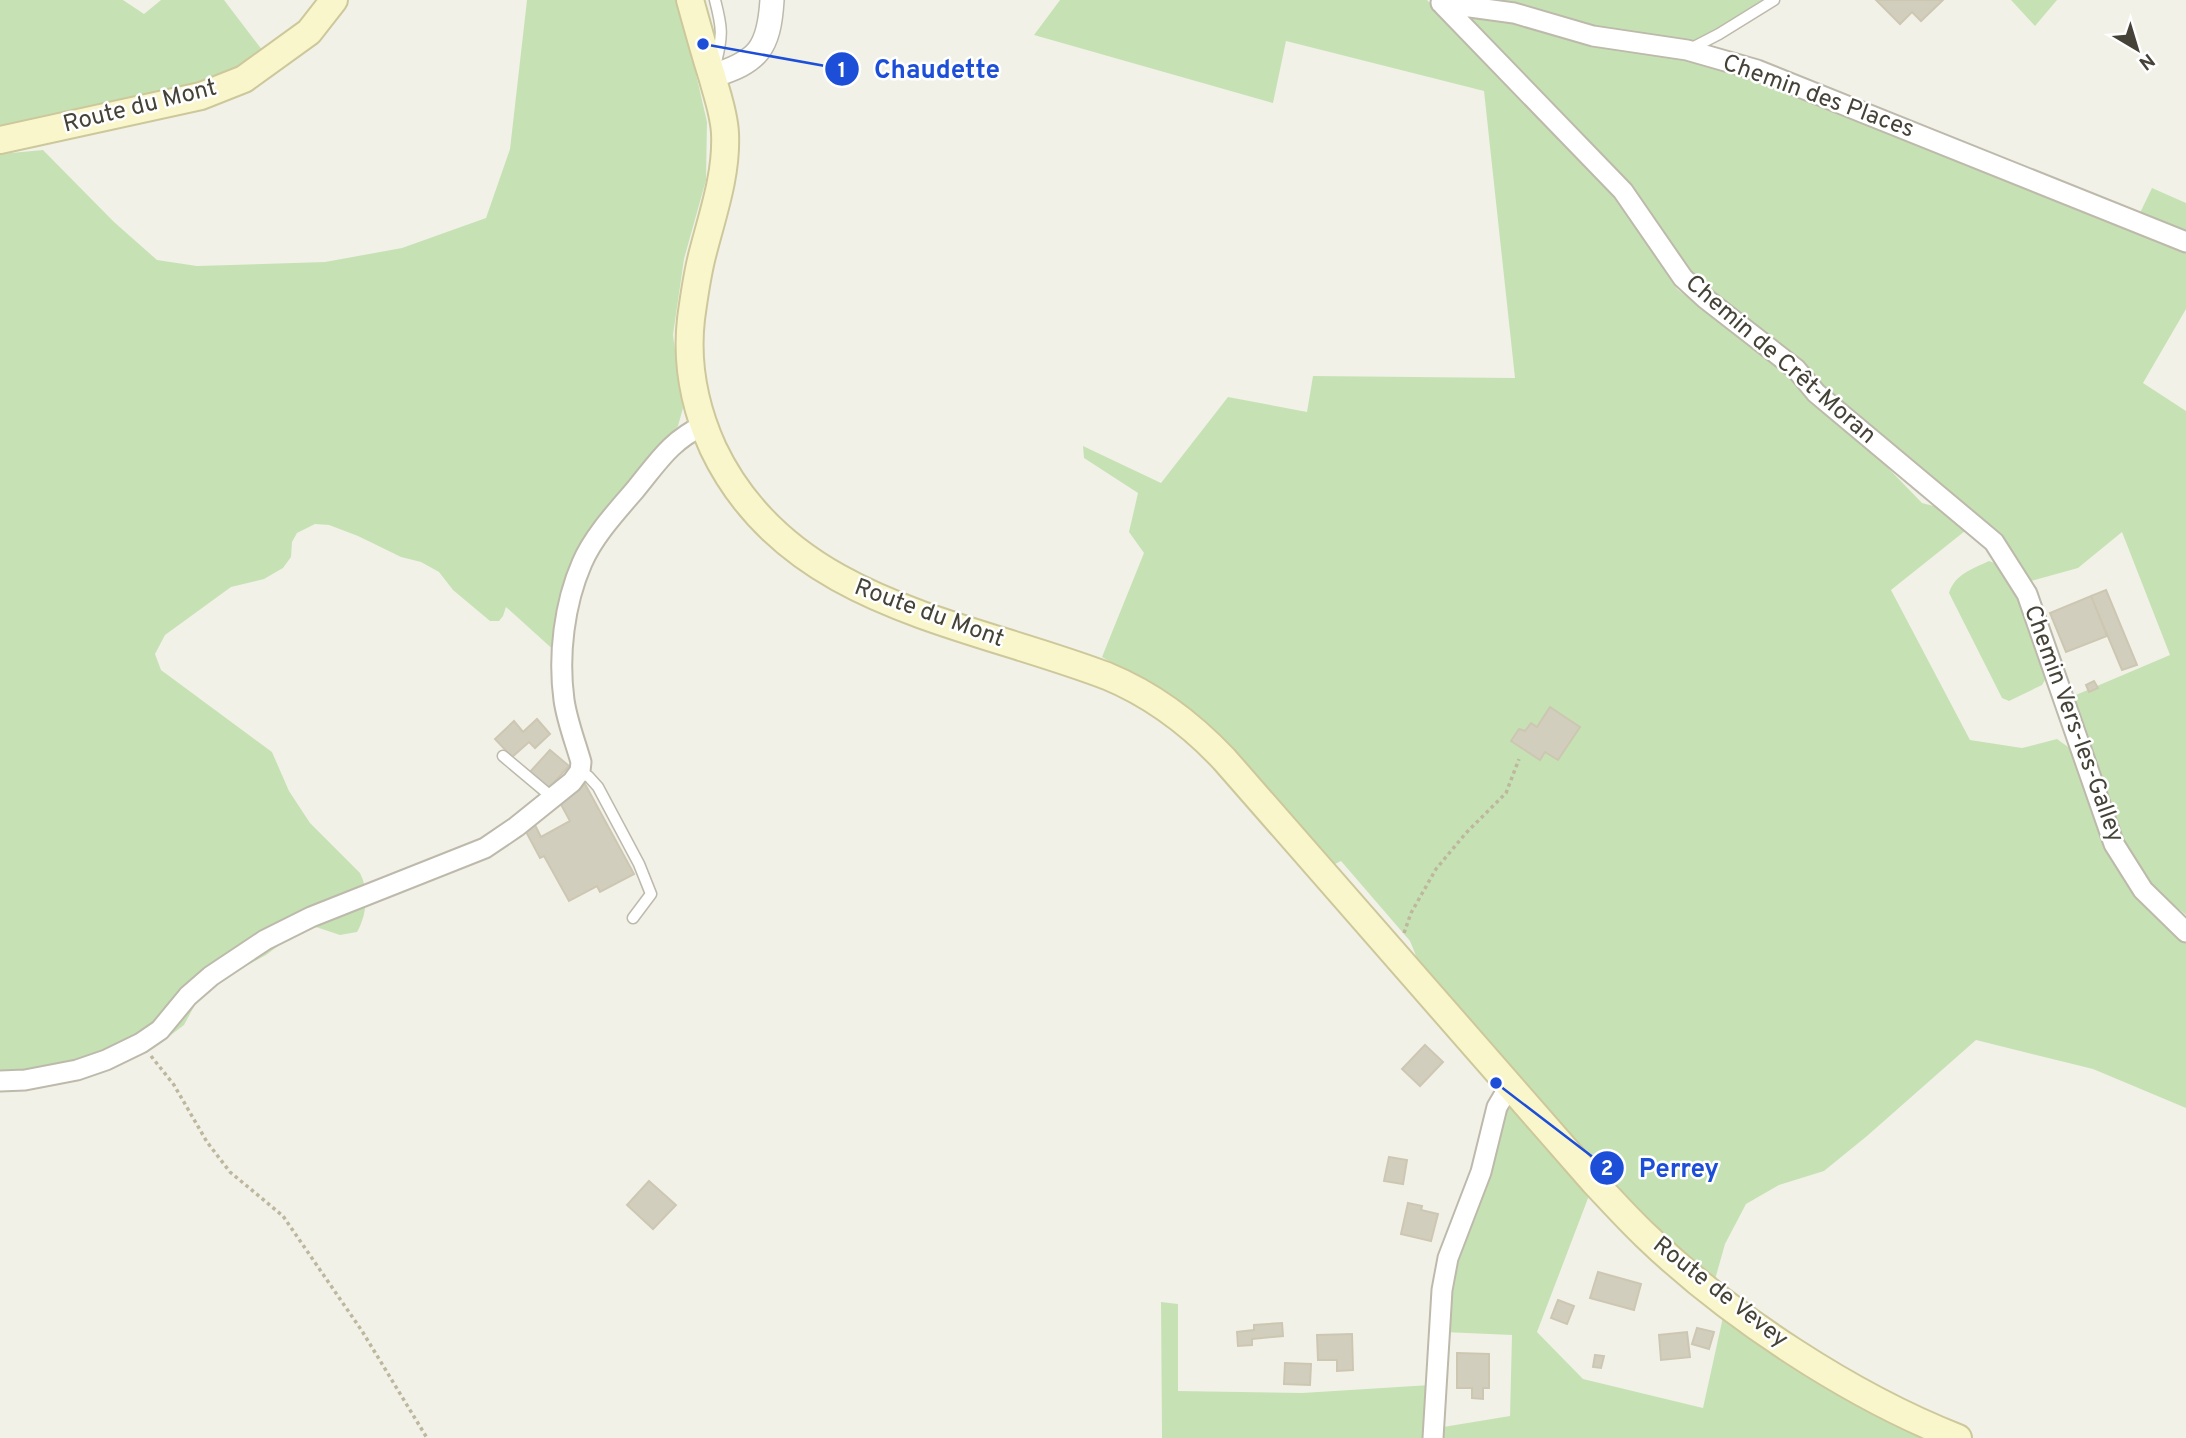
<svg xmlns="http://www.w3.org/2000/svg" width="2186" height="1438" font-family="Overpass,sans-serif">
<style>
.green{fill:#c6e2b4}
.building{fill:#d2cebe;stroke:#cdc7b2;stroke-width:2}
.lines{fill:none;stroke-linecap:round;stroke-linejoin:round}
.service-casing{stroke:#bdb9ab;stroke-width:13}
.minor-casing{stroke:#bdb9ab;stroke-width:23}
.tertiary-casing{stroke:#bdb9ab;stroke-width:26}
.secondary-casing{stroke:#cdc89b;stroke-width:30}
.path{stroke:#bdb79e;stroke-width:3.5;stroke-dasharray:3.5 3.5;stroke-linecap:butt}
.service{stroke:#fff;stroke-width:10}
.minor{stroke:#fff;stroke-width:19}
.tertiary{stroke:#fff;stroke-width:23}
.secondary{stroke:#f9f6cb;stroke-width:26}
.labels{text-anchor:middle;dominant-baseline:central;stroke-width:5;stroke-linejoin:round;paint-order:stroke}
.street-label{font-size:24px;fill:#454237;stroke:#fff}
.leader{fill:none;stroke:#1d4ed8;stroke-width:2.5}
.callout-dot{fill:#1d4ed8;stroke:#fff;stroke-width:2.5}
.mark-label{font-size:21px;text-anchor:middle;font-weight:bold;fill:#fff}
.callout-label{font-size:26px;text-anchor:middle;font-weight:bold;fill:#1d4ed8;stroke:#fff;stroke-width:5;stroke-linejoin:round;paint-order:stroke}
</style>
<rect width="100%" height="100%" fill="#f2f1e8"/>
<path class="green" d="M0 0H123L144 14 161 0H224L266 55 258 69 0 131Z
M527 0H679L707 122 706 180 684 259 673 335 683 408 678 426 629 487 580 556 557 653 506 607 503 616 499 621H490L453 590 439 572 421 562 401 557 358 536 329 525 315 524 297 533 292 542 291 557 283 568 264 579 231 587 165 635 155 654 161 670 272 752 289 791 310 823 360 873C369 890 367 915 357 932L340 935 313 926 294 934 266 955 216 982 197 1001 184 1025 163 1041 150 1042 86 1061 0 1076V154L43 150 114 222 157 260 197 266 325 262 402 248 486 218 510 149Z
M1060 0H1427L1473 44 1615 194 1677 289 1803 387 1863 442 1922 503 1945 509 1965 531 1891 590 1970 740 2022 748 2057 739 2071 749 2099 829 2186 939V1108L2093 1069 1976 1040 1867 1136 1824 1171 1779 1185 1746 1204 1725 1244 1714 1283 1646 1222 1421 968 1410 941 1341 861 1333 865 1166 693 1102 657 1144 553 1129 532 1138 493 1084 458 1083 446 1161 483 1228 397 1307 412 1313 376 1515 378 1484 91 1286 41 1273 103 1034 35Z
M1457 0H1762L1696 42H1671Z
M2011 0H2057L2035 26Z
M1459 13 1515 17 1693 57 1769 80 2186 246V309L2143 383 2186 411V915L2147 883 2114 826 2064 700 2170 655 2122 532 2078 568 2027 582 2001 533 1837 404 1682 268Z
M2152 188 2186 203V237L2138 217Z
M1989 561 2000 565 2030 624 2048 675 2042 685 2009 701 2002 698 1949 593C1955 574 1972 569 1989 561Z
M1507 1106 1515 1108 1590 1193 1537 1332 1583 1379 1703 1408 1723 1317 1925 1438H1437V1428L1510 1416 1512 1335 1443 1332 1449 1272Z
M1161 1302 1178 1304V1391L1302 1393 1430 1385 1427 1438H1162Z"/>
<path class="building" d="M1876 0H1943L1921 21 1912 12 1900 24Z
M2106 590 2137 665 2122 670 2091 596Z
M2091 596 2107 636 2066 652 2050 613Z
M2094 681 2098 688 2089 692 2086 685Z
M1550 707 1580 727 1558 760 1545 752 1540 760 1511 741 1519 729 1525 731 1531 723 1537 727Z
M537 719 550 734 535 748 529 742 512 757 495 739 514 721 523 732Z
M550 750 569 766 548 789 529 773Z
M585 784 634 874 600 892 597 886 569 901 544 856 540 858 524 828 534 823 541 837 570 821 558 799Z
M1425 1045 1443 1062 1420 1086 1402 1069Z
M1389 1157 1407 1160 1403 1184 1384 1181Z
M649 1181 676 1205 653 1229 627 1205Z
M1408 1203 1422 1206 1421 1210 1438 1214 1431 1241 1401 1234Z
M1598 1272 1641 1284 1634 1310 1590 1298Z
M1558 1300 1574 1306 1567 1324 1551 1318Z
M1282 1323 1283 1336 1252 1339V1345L1238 1346 1237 1332 1254 1330V1325Z
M1697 1328 1714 1332 1709 1349 1692 1344Z
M1687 1332 1690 1357 1661 1360 1659 1335Z
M1352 1334 1353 1370 1337 1371V1360H1318L1317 1335Z
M1457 1353 1489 1354V1388H1483V1399L1472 1398V1388H1457Z
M1595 1355 1604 1356 1601 1368 1593 1367Z
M1285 1363 1311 1364 1310 1385 1284 1384Z"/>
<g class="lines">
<g class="service-casing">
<path id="service" d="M715 0C722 27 723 35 716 62
M1690 49 1719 34 1774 0
M503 756 553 798
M580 771 589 777 598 787 639 864 651 894 633 918"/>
</g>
<g class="minor-casing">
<path id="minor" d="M1441 3 1514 13 1593 36 1687 50 1757 70 2186 242
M1443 5 1623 191 1683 278 1706 299 1796 369 1816 393 1994 542 2027 594 2114 844 2143 890 2186 932
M0 1081 25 1080 77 1070 106 1060 141 1043 160 1030 188 996 211 976 265 940 311 917 485 848 516 827 572 782 580 771 581 762C575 741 567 721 564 700 558 656 564 604 582 563 593 537 616 512 635 490 658 462 670 441 704 425
M1433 1438 1442 1290 1448 1258 1481 1172 1497 1107 1510 1085"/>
</g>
<g class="tertiary-casing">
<path id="tertiary" d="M712 76C758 62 769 49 772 0"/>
</g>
<g class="secondary-casing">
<path id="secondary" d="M690 0C697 25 704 51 712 76 717 95 724 113 725 133 727 174 713 213 703 252 697 274 694 297 691 319 686 363 695 408 713 448 787 604 963 621 1107 676 1153 695 1190 723 1224 759L1594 1182C1611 1200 1628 1219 1646 1236 1729 1316 1851 1396 1958 1438
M0 140 201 96 244 79 309 32 334 0"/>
</g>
<path class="path" d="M1404 933 1411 913 1436 869 1466 833 1506 793 1519 759
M151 1056 174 1085 207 1142 230 1172 283 1216 362 1331 427 1438"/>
<use href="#service" class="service"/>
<use href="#minor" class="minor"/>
<use href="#tertiary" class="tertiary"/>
<use href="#secondary" class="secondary"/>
</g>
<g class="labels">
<g class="street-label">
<text transform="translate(1818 97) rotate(20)">Chemin des Places</text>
<text transform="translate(140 107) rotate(-14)">Route du Mont</text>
<text transform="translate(1780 360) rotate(41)">Chemin de Crêt-Moran</text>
<text transform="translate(929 614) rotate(20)">Route du Mont</text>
<text transform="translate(2073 724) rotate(70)">Chemin Vers-les-Galley</text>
<text transform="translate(1720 1293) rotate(38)">Route de Vevey</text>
</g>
</g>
<path class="leader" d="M703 44L842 69M1496 1083L1607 1168"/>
<g class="callout-dot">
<circle cx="703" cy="44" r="7"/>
<circle cx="1496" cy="1083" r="7"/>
<circle cx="842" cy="69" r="18"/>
<circle cx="1607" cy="1168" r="18"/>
</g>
<g class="mark-label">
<text x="842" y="77">1</text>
<text x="1607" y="1175">2</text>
</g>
<g class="callout-label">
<text x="937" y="78">Chaudette</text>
<text x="1679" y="1177">Perrey</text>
</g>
<g transform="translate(2137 49) rotate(142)" stroke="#ffffff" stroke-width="5" paint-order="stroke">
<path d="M0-5L12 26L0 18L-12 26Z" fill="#454237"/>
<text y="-10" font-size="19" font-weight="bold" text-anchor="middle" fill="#454237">N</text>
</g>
</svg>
